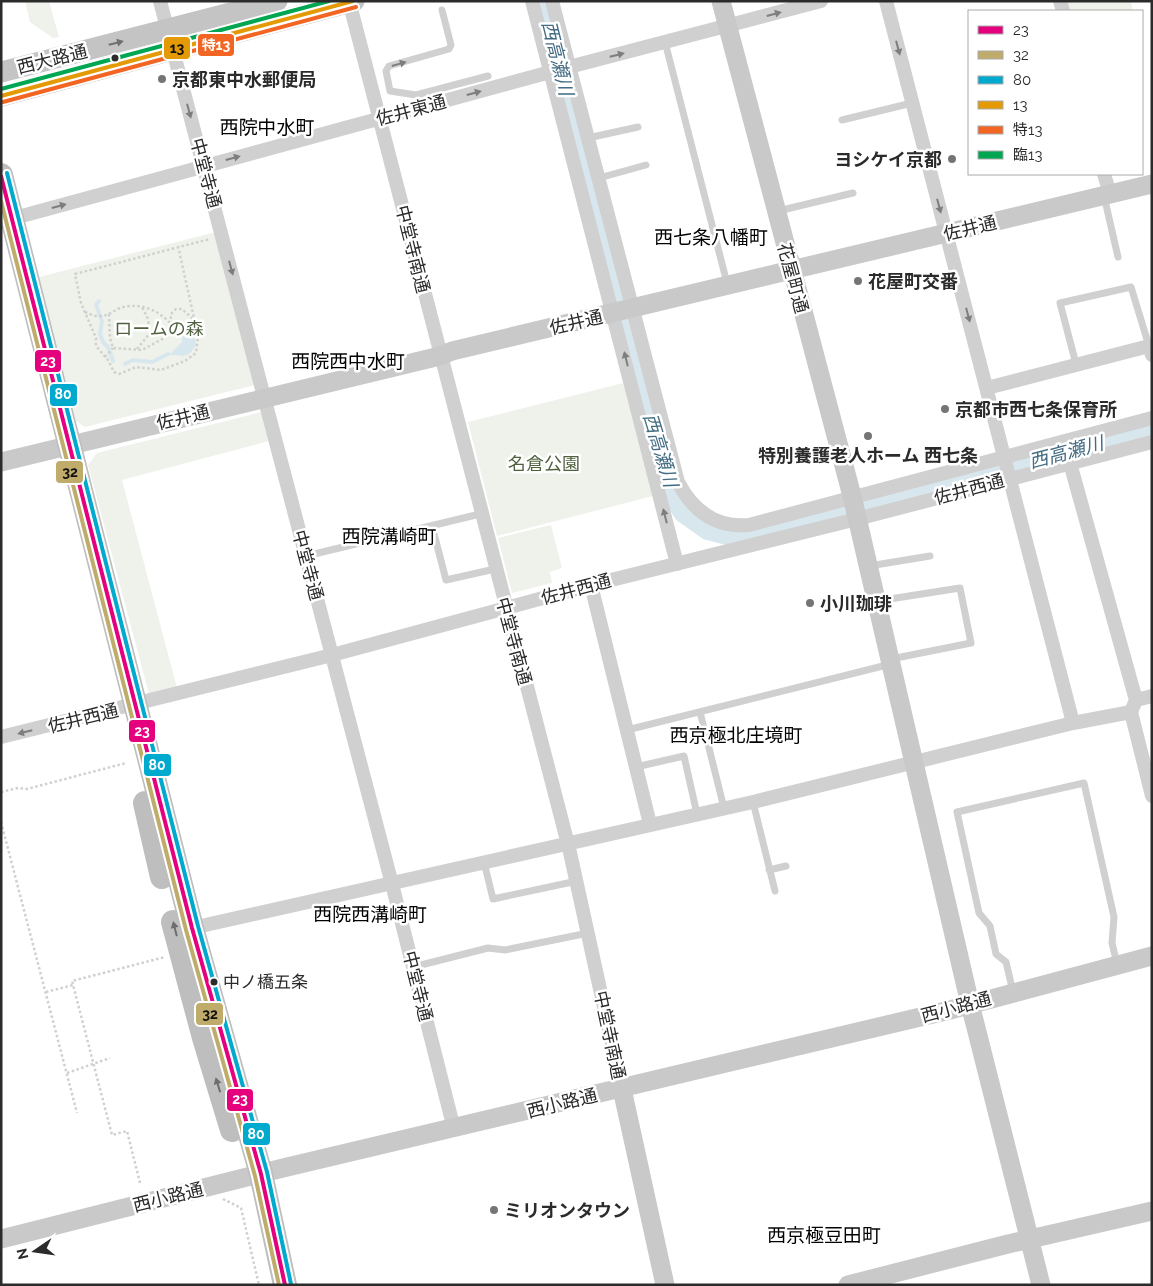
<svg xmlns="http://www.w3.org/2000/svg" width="1153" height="1286" font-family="Raleway,'Noto Sans JP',sans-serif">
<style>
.green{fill:#eff2eb}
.water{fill:#d8e6ee}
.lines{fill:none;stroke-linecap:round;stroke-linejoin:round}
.stream{stroke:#d8e6ee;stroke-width:4}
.river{stroke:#d8e6ee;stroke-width:22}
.path{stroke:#d0d0d0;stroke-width:2.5;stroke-dasharray:2.5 2.5;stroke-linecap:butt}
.lane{stroke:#d0d0d0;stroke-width:7}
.street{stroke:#d0d0d0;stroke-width:14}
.secondary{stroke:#c9c9c9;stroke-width:19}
.primary{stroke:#c4c4c4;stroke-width:21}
.highway{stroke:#bebebe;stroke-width:24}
.bus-1-casing{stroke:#fff;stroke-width:8}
.bus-2-casing{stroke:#fff;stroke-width:8}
.bus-3-casing{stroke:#fff;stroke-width:8}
.bus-4-casing{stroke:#fff;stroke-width:8}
.bus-5-casing{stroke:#fff;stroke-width:8}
.bus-6-casing{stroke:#fff;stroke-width:8}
.bus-1{stroke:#e5007d;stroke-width:4}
.bus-2{stroke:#bfac6b;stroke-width:4}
.bus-3{stroke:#00a9ce;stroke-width:4}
.bus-4{stroke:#e39a04;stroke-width:4}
.bus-5{stroke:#f26522;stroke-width:4}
.bus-6{stroke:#00a651;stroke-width:4}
.oneway{fill:#7e7e7e}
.oneway2{fill:#707070}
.oneway3{fill:#6d6d6d}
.bus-dot{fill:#2b2b2b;stroke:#fff;stroke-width:2}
.poi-dot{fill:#757575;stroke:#fff;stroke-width:2}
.labels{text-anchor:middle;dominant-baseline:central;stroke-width:5;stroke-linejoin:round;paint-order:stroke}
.bus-label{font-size:17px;fill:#2b2b2b;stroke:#fff;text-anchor:start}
.street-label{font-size:18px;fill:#2b2b2b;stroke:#fff}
.poi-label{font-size:18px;font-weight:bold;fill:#2b2b2b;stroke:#fff;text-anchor:start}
.park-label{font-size:18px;fill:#50613f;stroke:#fff}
.water-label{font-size:19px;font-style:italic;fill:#446c83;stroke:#fff}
.neighbourhood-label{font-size:19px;fill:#000;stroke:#fff}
.line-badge{stroke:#fff;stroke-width:2}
.badge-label{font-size:14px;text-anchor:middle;font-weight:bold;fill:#fff}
.pale-badge-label{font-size:14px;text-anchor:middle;font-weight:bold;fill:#111}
</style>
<rect width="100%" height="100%" fill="#fff"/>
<path class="green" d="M25 1H49L59 37 53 38 30 22Z
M1067 1H1131L1133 11H1069Z
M216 232 255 385 85 427 76 421 39 277Z
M623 383 653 496 497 536 468 422Z
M262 412 269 441 122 480 177 688 149 694 88 465 97 453Z
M551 525 562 568 550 572 552 583 512 593 498 538Z"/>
<path class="water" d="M191 329 194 333 196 345C186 361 184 354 169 355L182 342V337L185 331Z"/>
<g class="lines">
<path class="stream" d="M608 273 618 281
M99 301 96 305 102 321 100 334 103 342 108 347 113 361
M125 364 133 360 152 362 168 354
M649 435 659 443"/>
<path class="river" d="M544 1 672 493 684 512 708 529 732 535 756 532 1152 429"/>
<path class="path" d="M178 246 198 336 196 353 185 361 161 370 136 367 119 374 114 372 108 360 96 346V338L81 303 75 274 210 239
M85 312C90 314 95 317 101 316 109 316 115 309 123 307 141 303 158 310 170 323
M109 314 110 338 113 348 142 350 166 337 170 330 171 314 176 309H182L194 320
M137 349 150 333 148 319 142 307
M105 357 113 348
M1 792 18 788 27 789 126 763
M1 822 77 1113
M46 992 73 985
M67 1073 110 1058
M140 1183 127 1131 112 1135 72 981 165 957
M223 1199 241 1208 259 1285"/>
<path class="lane" d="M442 10 451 45 449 49 389 66 386 71 390 91 416 95 488 76
M665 42 727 283
M842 120 912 103
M588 138 638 127
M599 178 646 165
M1104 196 1118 257
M778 211 853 193
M1076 364 1060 303 1131 287 1149 346
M432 526 446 580 495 569
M306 556 480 514
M869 566 930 556
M877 601 960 588 971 643 891 659
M700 712 724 808
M627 730 891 664
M636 767 684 756 697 814
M753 802 775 891
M484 862 493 899 577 881
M769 870 786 866
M413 967 488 948 505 950 588 933
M1013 992 1006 962 996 954 990 926 979 913 957 812 1084 783 1114 917 1112 943 1117 964"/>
<path class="street" d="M160 1 392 884 454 1129
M349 1 569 848 622 1089
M532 1 677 564
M552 1 678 482C693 511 716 528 749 525L1152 418
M886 1 1073 723
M1060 1 1063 11
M1104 174 1110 194
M7 220 569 67 821 1
M987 388 1149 346 1152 355
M1070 463 1136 700 1131 712 1152 796
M591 585 650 824
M1136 700 1152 696
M1 737 332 655 591 585 857 519 1152 442
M192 928 753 802 1073 723 1131 712"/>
<path class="secondary" d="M721 1 852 496 970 1004 1041 1285
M1 462 440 356 452 351 1152 184
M622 1089 665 1285
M1 1239 283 1168 950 1010 1152 956
M848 1285 1008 1244 1152 1211"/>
<path class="primary" d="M1 72 277 1
M1 96 354 1"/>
<path class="highway" d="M1 175 192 928 261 1174 285 1285
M145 803 162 877
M173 922 204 1038 232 1130"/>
<g class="bus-1-casing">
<path id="bus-1" d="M1 176 192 928 261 1174 285 1285"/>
</g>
<g class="bus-2-casing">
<path id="bus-2" d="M1 201 186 930 255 1176 279 1285"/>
</g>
<g class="bus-3-casing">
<path id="bus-3" d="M7 173 198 926 267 1172 291 1284"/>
</g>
<g class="bus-4-casing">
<path id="bus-4" d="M1 96 353 1"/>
</g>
<g class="bus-5-casing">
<path id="bus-5" d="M3 102 356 7"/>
</g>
<g class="bus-6-casing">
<path id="bus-6" d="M1 89 329 1"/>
</g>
<use href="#bus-1" class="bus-1"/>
<use href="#bus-2" class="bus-2"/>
<use href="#bus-3" class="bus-3"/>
<use href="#bus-4" class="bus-4"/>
<use href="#bus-5" class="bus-5"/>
<use href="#bus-6" class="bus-6"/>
</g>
<defs><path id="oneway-solid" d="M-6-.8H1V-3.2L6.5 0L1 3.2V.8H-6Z" transform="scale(1.25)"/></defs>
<g class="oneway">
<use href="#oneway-solid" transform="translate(774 14) rotate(-15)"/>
<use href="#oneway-solid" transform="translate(898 48) rotate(75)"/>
<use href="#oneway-solid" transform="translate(617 55) rotate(-14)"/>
<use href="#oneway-solid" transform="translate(399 64) rotate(-16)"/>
<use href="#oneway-solid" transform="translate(474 93) rotate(-15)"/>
<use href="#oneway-solid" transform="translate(189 111) rotate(75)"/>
<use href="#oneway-solid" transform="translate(233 158) rotate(-15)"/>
<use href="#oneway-solid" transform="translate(59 206) rotate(-15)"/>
<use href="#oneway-solid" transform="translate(939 206) rotate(75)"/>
<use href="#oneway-solid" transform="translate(231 268) rotate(75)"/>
<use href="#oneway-solid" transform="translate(968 315) rotate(75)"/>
<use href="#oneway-solid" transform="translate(626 359) rotate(-104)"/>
<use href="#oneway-solid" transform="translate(665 516) rotate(-104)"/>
<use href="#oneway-solid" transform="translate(25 732) rotate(166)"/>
</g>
<use class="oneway2" href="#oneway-solid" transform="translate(116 43) rotate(-14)"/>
<g class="oneway3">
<use href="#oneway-solid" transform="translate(175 929) rotate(-104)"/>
<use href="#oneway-solid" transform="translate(218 1085) rotate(-107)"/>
</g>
<g class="bus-dot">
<circle cx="115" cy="58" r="4.5"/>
<circle cx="214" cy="982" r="4.5"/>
</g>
<g class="poi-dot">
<circle cx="162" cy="79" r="5"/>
<circle cx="952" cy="159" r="5"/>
<circle cx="858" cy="281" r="5"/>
<circle cx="945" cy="409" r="5"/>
<circle cx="868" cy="436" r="5"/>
<circle cx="810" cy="603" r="5"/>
<circle cx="494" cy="1210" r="5"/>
</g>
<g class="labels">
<g class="bus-label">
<text x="223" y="982">中ノ橋五条</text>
</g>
<g class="street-label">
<text transform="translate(52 59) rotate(-14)">西大路通</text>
<text transform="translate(411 110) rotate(-15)">佐井東通</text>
<text transform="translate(206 173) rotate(75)">中堂寺通</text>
<text transform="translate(970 228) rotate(-14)">佐井通</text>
<text transform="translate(413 249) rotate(76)">中堂寺南通</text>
<text transform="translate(793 278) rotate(75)">花屋町通</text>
<text transform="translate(576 322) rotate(-13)">佐井通</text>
<text transform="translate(183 417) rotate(-14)">佐井通</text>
<text transform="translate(969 489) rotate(-15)">佐井西通</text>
<text transform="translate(308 565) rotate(75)">中堂寺通</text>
<text transform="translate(576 589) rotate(-15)">佐井西通</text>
<text transform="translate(514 641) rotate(75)">中堂寺南通</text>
<text transform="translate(83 718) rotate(-14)">佐井西通</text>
<text transform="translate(418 986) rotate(76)">中堂寺通</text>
<text transform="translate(956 1007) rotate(-15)">西小路通</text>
<text transform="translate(610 1035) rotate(78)">中堂寺南通</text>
<text transform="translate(562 1103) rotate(-14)">西小路通</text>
<text transform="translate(168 1197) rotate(-14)">西小路通</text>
</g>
<g class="poi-label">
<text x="172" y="79">京都東中水郵便局</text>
<text x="942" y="159" text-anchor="end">ヨシケイ京都</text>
<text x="868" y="281">花屋町交番</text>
<text x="955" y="409">京都市西七条保育所</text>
<text x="868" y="455" text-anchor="middle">特別養護老人ホーム 西七条</text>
<text x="820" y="603">小川珈琲</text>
<text x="504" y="1210">ミリオンタウン</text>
</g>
<g class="park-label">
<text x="159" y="328">ロームの森</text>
<text x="544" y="463">名倉公園</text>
</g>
<g class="water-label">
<text transform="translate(558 58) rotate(76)">西高瀬川</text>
<text transform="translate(661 450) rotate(73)">西高瀬川</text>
<text transform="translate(1066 452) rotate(-15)">西高瀬川</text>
</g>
<g class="neighbourhood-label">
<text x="267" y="127">西院中水町</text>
<text x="711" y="237">西七条八幡町</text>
<text x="348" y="361">西院西中水町</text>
<text x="389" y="536">西院溝崎町</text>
<text x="736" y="735">西京極北庄境町</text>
<text x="370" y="914">西院西溝崎町</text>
<text x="824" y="1235">西京極豆田町</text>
</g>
</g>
<g class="line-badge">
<rect x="197" y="33" width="38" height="24" rx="5" fill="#f26522"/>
<rect x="163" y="36" width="28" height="24" rx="5" fill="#e39a04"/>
<rect x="34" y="349" width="28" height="24" rx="5" fill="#e5007d"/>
<rect x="49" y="383" width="29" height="24" rx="5" fill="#00a9ce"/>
<rect x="55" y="460" width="29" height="24" rx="5" fill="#bfac6b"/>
<rect x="128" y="719" width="28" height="24" rx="5" fill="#e5007d"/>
<rect x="143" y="753" width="29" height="24" rx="5" fill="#00a9ce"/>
<rect x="195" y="1002" width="29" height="24" rx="5" fill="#bfac6b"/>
<rect x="226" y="1088" width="28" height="24" rx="5" fill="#e5007d"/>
<rect x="242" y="1122" width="29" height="24" rx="5" fill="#00a9ce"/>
</g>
<g class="badge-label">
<text x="216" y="50">特13</text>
<text x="48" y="366">23</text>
<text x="63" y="399">80</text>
<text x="142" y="736">23</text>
<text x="157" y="770">80</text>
<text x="240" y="1104">23</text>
<text x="256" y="1139">80</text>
</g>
<g class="pale-badge-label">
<text x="177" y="53">13</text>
<text x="70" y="477">32</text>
<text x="210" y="1019">32</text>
</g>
<rect width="1153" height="1286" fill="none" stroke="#2b2b2b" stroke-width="5"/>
<rect x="968" y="10" width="175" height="165" fill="#ffffff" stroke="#aaaaaa"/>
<rect x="978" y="26" width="25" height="8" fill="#e5007d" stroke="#aaaaaa"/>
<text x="1013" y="35" font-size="15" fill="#2b2b2b">23</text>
<rect x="978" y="51" width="25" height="8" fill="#bfac6b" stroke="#aaaaaa"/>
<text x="1013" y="60" font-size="15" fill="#2b2b2b">32</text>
<rect x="978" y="76" width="25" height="8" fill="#00a9ce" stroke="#aaaaaa"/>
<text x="1013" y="85" font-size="15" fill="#2b2b2b">80</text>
<rect x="978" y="101" width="25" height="8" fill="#e39a04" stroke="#aaaaaa"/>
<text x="1013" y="110" font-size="15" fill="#2b2b2b">13</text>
<rect x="978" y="126" width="25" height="8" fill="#f26522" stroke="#aaaaaa"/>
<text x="1013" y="135" font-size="15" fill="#2b2b2b">特13</text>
<rect x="978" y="151" width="25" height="8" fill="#00a651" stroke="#aaaaaa"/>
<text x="1013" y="160" font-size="15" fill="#2b2b2b">臨13</text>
<g transform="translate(35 1251) rotate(257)" stroke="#ffffff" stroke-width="4" paint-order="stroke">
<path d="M0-4L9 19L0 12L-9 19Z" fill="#2b2b2b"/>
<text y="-8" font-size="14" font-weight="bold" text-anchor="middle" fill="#2b2b2b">N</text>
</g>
</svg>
